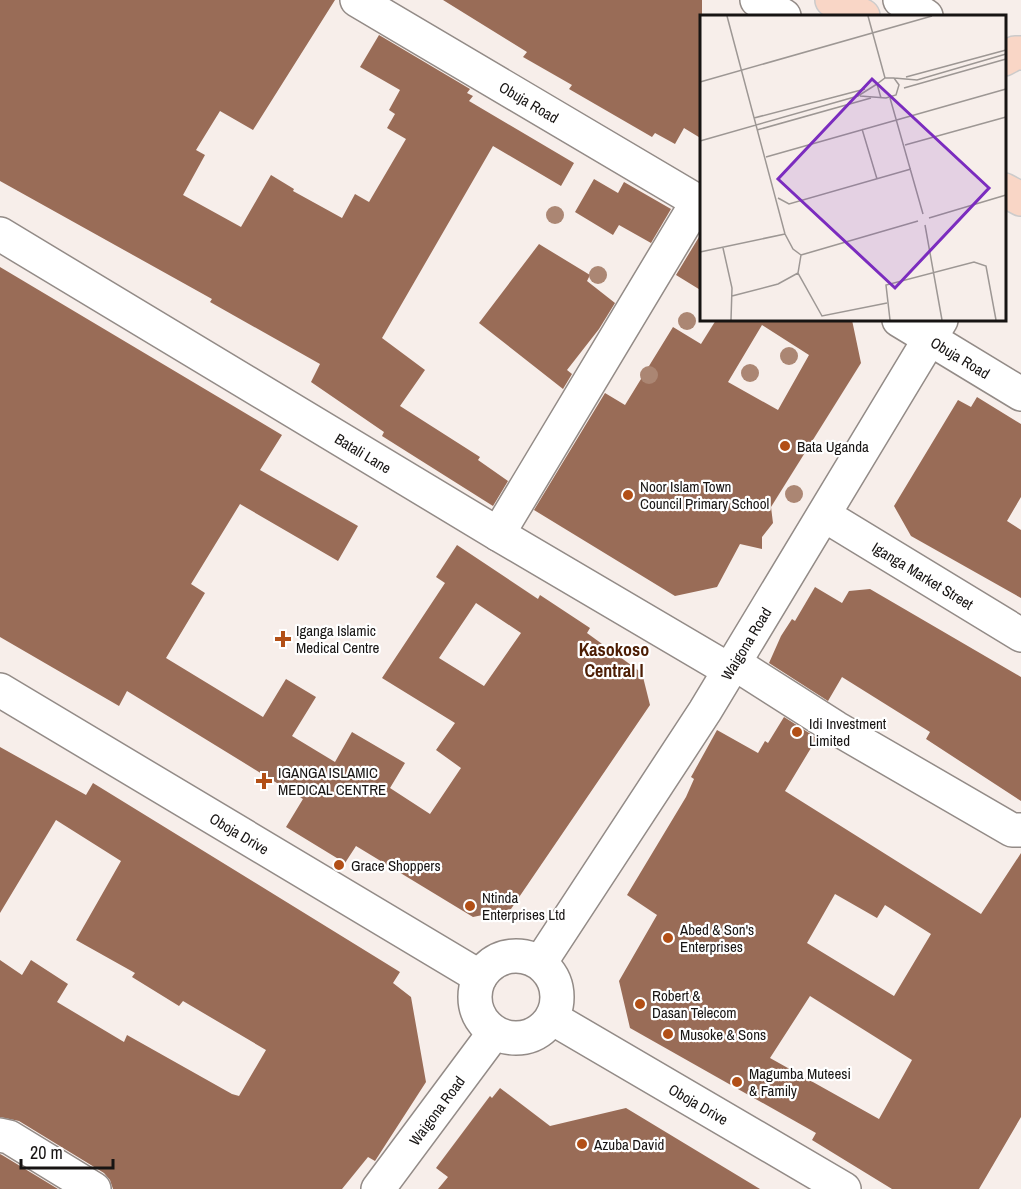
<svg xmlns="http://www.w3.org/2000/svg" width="1021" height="1189" font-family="'Archivo Narrow',sans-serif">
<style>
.building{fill:#996c57;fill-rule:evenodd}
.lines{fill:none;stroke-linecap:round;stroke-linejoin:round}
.minor-casing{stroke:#938b87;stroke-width:36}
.major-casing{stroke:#cccbcb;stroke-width:36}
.minor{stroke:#fff;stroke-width:33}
.major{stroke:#f9d6c6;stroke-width:33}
.tree{fill:#ab8673}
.poi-dot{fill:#b24f16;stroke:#fff;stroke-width:2}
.labels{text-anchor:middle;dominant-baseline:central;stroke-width:4.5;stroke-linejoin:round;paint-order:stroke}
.street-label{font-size:15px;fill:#171413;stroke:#fff}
.poi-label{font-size:15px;fill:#171413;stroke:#fff;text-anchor:start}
.quarter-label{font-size:18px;font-weight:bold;fill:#4c1d03;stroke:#fff}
.inset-road{fill:none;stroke:#9d9794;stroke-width:1.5}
.view{fill:#7b2cbf;fill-opacity:0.15;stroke:#7b2cbf;stroke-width:3}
.inset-edge{fill:none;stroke:#171413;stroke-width:3}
</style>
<rect width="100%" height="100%" fill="#f7eeea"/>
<path class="building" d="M0 0H335L253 130 220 111 196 150 205 155 183 195 241 227 271 175 294 189 293 191 342 218 355 194 369 202 406 139 387 128 395 114 389 110 400 90 360 67 379 35 470 89 467 93 473 96 469 101 574 163 561 186 493 146 382 338 425 370 400 406 480 457 478 460 508 481 493 506 382 436 384 432 311 382 320 364 210 302 212 299 0 181Z
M443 0H702V139L684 128 675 144 655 133 652 137 569 89 572 85 523 57 527 52Z
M594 179 618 193 624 182 671 209 651 243 619 225 613 235 575 212Z
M702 232V291L676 275Z
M539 244 590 275 587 281 615 303 599 329 567 370 572 374 563 389 479 323Z
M0 267 282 435 260 470 358 526 338 561 240 504 191 584 205 593 166 658 263 717 286 679 316 697 292 736 335 762 352 732 405 763 390 788 430 814 461 768 436 750 455 723 382 678 445 583 436 577 457 545 538 599 540 595 590 628 587 633 642 673 650 705 511 909 473 917 356 846 345 863 286 827 303 799 127 691 119 706 0 637ZM476 603 521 633 484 686 439 658Z
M716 320H852L861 363 771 507 773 523 762 537V549L740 544 717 587 675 596 534 510 605 393 625 405 673 327 701 344ZM762 325 809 355 778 410 728 382Z
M977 397 1021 424V497L1007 521 1021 530V598L911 536 894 506 958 400 971 407Z
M815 587 842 603 849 591 870 589 1021 677V801L926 739 930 732 842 677 828 701 769 663 781 636 792 619 795 621Z
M784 717 817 738 785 791 981 914 1021 853V1117L979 1189H892L812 1140 816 1133 630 1028 619 981 657 915 627 895 686 797 694 779 691 777 717 730 758 753 765 741 768 743ZM835 894 877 918 885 905 931 934 894 996 807 943ZM810 996 912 1060 879 1119 770 1058Z
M0 747 86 795 93 783 400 972 393 983 411 997 426 1082 375 1161 368 1157 342 1189H113L110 1180 104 1173 19 1121 0 1117V960L22 975 31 960 68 984 57 1002 124 1042 127 1035 232 1094 239 1096 266 1050 183 1001 179 1006 132 977 135 973 76 940 121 861 56 820 0 913Z
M500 1088 550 1126 626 1108 760 1189H438L448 1177 436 1168 490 1096 492 1098Z
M0 1154 2 1155 58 1189H0Z"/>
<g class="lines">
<g class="minor-casing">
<g id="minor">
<path id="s1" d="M357 0 702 204"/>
<path d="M757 0 784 16"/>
<path d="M900 0 926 16"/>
<path id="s2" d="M0 234 498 534 729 670"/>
<path id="s3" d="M899 320 1021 394"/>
<path id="s4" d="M824 515 1021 635"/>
<path d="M498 534 698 201"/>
<path d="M734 663 836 728 1012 830H1021"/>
<path id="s5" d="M0 690 480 977"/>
<circle cx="516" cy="997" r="41"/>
<path id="s6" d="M540 963 705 711 941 320"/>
<path id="s7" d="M552 1018 844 1189"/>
<path d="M0 1135 9 1137 94 1189"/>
<path id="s8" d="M378 1189 494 1033"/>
</g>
</g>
<g class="major-casing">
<path id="major" d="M832 0 863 16
M1004 59 1015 53H1021
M1004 190 1021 199"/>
</g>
<use href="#minor" class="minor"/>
<use href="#major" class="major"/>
</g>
<g class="tree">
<circle cx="555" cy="215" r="9"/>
<circle cx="598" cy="275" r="9"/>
<circle cx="687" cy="321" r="9"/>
<circle cx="789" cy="356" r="9"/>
<circle cx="750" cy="373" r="9"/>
<circle cx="649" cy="375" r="9"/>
<circle cx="794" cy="494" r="9"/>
</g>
<g class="poi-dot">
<circle cx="785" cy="446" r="6"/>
<circle cx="628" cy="495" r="6"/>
<path d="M280 630h6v6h6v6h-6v6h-6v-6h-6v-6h6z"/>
<circle cx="797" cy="732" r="6"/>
<path d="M261 772h6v6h6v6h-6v6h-6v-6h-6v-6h6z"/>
<circle cx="339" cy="865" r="6"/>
<circle cx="470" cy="906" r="6"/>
<circle cx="668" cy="938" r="6"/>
<circle cx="640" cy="1004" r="6"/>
<circle cx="668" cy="1034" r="6"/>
<circle cx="737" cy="1082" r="6"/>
<circle cx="582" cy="1144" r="6"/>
</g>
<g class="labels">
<g class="street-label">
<text stroke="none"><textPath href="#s1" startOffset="200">Obuja Road</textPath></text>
<text stroke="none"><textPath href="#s3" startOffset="72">Obuja Road</textPath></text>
<text stroke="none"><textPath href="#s2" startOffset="424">Batali Lane</textPath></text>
<text stroke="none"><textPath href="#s4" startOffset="116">Iganga Market Street</textPath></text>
<text stroke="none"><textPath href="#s6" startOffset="380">Waigona Road</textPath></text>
<text stroke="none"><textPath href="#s5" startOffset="279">Oboja Drive</textPath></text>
<text stroke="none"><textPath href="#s7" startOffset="170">Oboja Drive</textPath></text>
<text stroke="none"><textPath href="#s8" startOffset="98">Waigona Road</textPath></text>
</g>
<g class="poi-label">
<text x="797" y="446">Bata Uganda</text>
<text x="640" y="486">Noor Islam Town<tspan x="640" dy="17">Council Primary School</tspan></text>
<text x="296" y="630">Iganga Islamic<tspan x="296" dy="17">Medical Centre</tspan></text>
<text x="809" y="723">Idi Investment<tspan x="809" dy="17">Limited</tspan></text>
<text x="278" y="772">IGANGA ISLAMIC<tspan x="278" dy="17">MEDICAL CENTRE</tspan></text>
<text x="351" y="865">Grace Shoppers</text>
<text x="482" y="897">Ntinda<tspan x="482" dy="17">Enterprises Ltd</tspan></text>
<text x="680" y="929">Abed &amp; Son's<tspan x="680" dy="17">Enterprises</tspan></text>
<text x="652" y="995">Robert &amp;<tspan x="652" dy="17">Dasan Telecom</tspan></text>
<text x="680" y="1034">Musoke &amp; Sons</text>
<text x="749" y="1073">Magumba Muteesi<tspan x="749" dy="17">&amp; Family</tspan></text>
<text x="594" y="1144">Azuba David</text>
</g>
<g class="quarter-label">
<text x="614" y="649">Kasokoso<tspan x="614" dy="21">Central I</tspan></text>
</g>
</g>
<g transform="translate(700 15)">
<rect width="306" height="306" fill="#f7eeea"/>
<path class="inset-road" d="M27 1 85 219 93 234 101 240M168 1 185 63M206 62 306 35M194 63 217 65 306 39M0 67 232 1M204 73 306 44M160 81 186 83 196 80 199 70 194 63H185L177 69 181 83M190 83 223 199M54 103 165 74M162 114 177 164M57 115 171 83M0 126 158 81 177 69M205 130 306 102M66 142 306 74M78 183 89 189 211 154M229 203 306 180M225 210 242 305M23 233 32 273 31 305M0 237 85 219M101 240 98 258 122 301 187 288M101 240 218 206M32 281 78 269 98 258M190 305 186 270 274 247 286 251 296 305"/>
<path class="view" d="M172 64 289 173 195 273 78 164Z"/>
<rect width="306" height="306" class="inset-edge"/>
</g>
<path d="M21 1159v9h92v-9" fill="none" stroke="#171413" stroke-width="3"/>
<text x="30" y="1159" font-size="18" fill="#171413" stroke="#ffffff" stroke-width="4.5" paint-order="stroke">20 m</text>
</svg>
